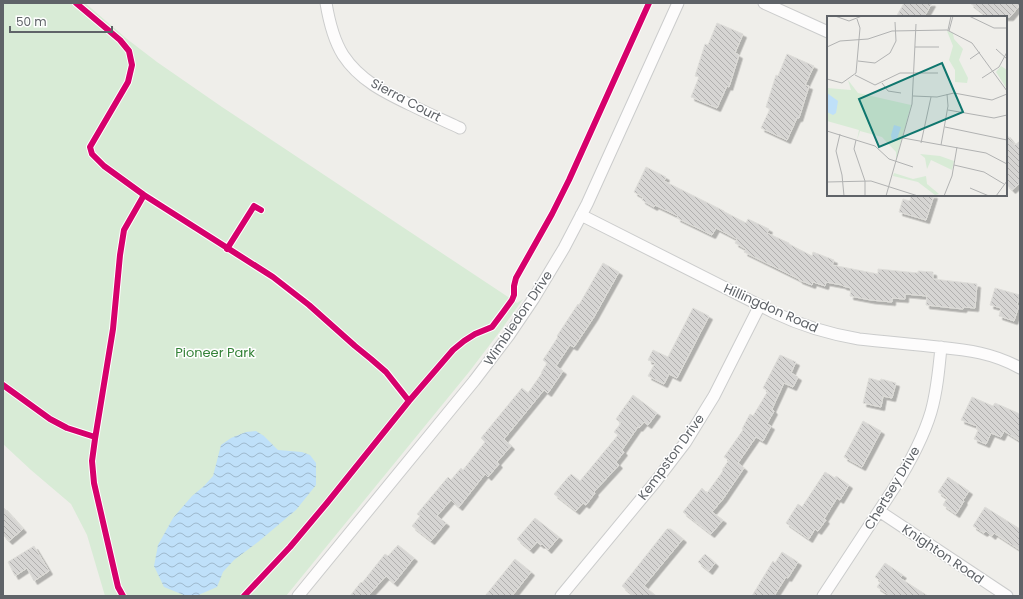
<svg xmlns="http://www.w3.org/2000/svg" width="1023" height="599" font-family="Poppins,sans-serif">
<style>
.green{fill:#d8ebd6}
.water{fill:url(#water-waves)}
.building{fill:url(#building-back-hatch);stroke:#deddd9;filter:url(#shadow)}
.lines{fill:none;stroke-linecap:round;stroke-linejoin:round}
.minor-casing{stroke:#cbcccc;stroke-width:13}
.minor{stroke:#fdfcfc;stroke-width:11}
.cycleway-casing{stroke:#fff;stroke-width:8}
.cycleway{stroke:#d6006c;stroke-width:6}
.labels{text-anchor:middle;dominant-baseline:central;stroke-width:3;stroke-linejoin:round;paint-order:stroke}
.street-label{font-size:13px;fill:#5f6368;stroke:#fff}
.park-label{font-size:13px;fill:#348238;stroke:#fff}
.inset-road{fill:none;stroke:#b1b2b2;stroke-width:1}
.view{fill:#0f766e;fill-opacity:0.15;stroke:#0f766e;stroke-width:2}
.inset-edge{fill:none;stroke:#5f6368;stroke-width:2}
</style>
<defs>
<pattern id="water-waves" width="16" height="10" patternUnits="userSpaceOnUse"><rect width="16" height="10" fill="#bfe0f9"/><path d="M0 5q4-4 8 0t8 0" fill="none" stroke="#9eb9cd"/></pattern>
<pattern id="building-back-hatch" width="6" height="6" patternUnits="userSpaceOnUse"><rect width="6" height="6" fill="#d6d5d3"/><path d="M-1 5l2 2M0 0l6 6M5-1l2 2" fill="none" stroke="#b1b0af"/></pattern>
<filter id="shadow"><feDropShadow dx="3.5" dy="3.5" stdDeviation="0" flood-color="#0004"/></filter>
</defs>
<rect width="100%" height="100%" fill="#efeeea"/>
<path class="green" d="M3 3H85L127 39 157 62 222 107 517 303 523 299 501 330 469 372 286 596H105L87 535 71 504 31 470 3 444Z"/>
<path class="water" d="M256 431 264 436 278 450 302 452 310 455 316 463V485L296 510 258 542 234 560 223 572 217 587 196 596H186L164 587 154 566 158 545 173 518 192 496 204 486 213 476 221 445 231 438 246 432Z"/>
<path class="building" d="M904 3H932L924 17H896Z
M970 3H1020V5L1010 17H988Z
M717 23 743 34 735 53 739 55 729 87 727 86 717 108 691 97 699 77 695 76 705 44 708 45Z
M787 54 814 66 805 85 809 86 799 118H797L787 140 761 128 770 109 766 107 776 75 778 76Z
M1006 134 1015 145 1020 141V183L1012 190 1006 184Z
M646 167 666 177 664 181 724 211H723L746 223 748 219 769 229 767 233 789 243V244L812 256 813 252 834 260 832 265 878 274V269L918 273V271L933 272V279L977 284 975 308 964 307 963 309 926 305 927 296 905 294V299L892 298V302L871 300 850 296 851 288 843 286 842 285 826 282 825 286 813 282 812 285 799 280V279L744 252 746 249 735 243 737 239 716 228 712 235 677 218 678 216 655 205 654 207 642 200 643 197 634 192Z
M911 195H934L926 220 899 212 903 199 910 201Z
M603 263 619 272 594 317 574 347 570 345 556 366 563 371 548 393 544 390 504 439 511 446 497 462 499 464 488 477 485 474 459 507 451 500 437 516 446 523 431 541 412 526 420 516 417 514 448 477 451 480 461 468 463 470 485 442 481 438 522 388 528 393 542 373H541L547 363 543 360 558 337 557 336 578 304 579 305Z
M995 288 1020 295 1017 305 1019 306 1014 321 999 316 1001 308 990 305Z
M693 308 709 316 677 378 669 374 664 384 648 376 655 363 648 360 653 350 668 357Z
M780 355 796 362 791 373 798 377 793 387 784 383 772 409 774 411 767 424 771 426 763 441 756 437 738 463 744 468 723 499 712 512 723 520 711 534 683 512 702 488 707 493 723 471 722 470 729 460 724 457 743 430 742 429 750 414 753 416 768 391 763 388Z
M869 378 880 381 881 379 896 383 892 398 883 396 881 407 863 403Z
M633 395 657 413 648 425 644 422 639 428 638 427 622 450 624 452 616 462 619 465 594 492 595 493 586 505 583 503 576 511 554 494 569 476V477L571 474 580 481 618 435 614 432 621 423 616 419Z
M972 397 993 406 995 403 1020 414V441L1004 431 1001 437 991 433 986 444 974 439 978 430 976 429 977 426 961 420Z
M863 421 881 431 862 467 844 457Z
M825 472 835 478 836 476 849 485 840 500 837 498 824 519 826 520 818 531 815 529 809 539 786 523 798 504 802 507Z
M948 477 969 491 963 500 964 501 956 514 943 505 947 498 938 492Z
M3 507 23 529 9 541 3 535Z
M985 507 1020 529V550L994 533 992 536 986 531 984 533 973 526Z
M535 518 559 537 548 550 542 544 541 545 537 542 530 550 517 539Z
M667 529H671L683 539 644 586 656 596H634L622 586Z
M398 545 414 558 394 583 386 576 368 596H350L361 582 362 583 385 554 388 556Z
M34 546 49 571 34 581 27 568 15 576 8 562Z
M782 552 798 562 788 578 786 577 774 596H752L773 561 775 563Z
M705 554 715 563 709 571 698 562Z
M515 559 531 572 512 596H485Z
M885 563 903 575 900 578 928 596H891L877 587 881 581 875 577Z"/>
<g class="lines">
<g class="minor-casing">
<path id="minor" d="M326 3C329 21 333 39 343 55 360 81 386 93 413 106 429 114 445 121 460 128
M764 3 828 32
M581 215 775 313C802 326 830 334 859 339 885 342 912 344 938 347 968 350 993 353 1020 368
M879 511 1007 596
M298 596 474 381 509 335 534 298 564 248 587 204 678 3
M561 596 656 481 685 443 714 396 760 305
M823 596 894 488C909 464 923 439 931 412 937 391 939 369 941 347"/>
</g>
<use href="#minor" class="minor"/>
<g class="cycleway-casing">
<path id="cycleway" d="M76 3 120 40 129 51 132 65 128 82 90 147 92 154 104 166 144 195 273 277 309 305 355 346 371 359 386 372 409 401
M227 249 254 206 261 210
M3 385 50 419 67 428 95 437
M123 596 118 587 94 483 92 461 95 439 113 329 120 255 124 230 144 195
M244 596 290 547 327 503 409 401 453 350 464 341 475 334 492 327 504 311 512 300 514 295V286L516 278 552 214 569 180 649 3"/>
</g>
<use href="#cycleway" class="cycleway"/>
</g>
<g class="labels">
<g class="street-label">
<text transform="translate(406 100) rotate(28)">Sierra Court</text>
<text transform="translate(771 308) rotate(24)">Hillingdon Road</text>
<text transform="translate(518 318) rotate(-56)">Wimbledon Drive</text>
<text transform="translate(671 457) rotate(-54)">Kempston Drive</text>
<text transform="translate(892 488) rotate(-59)">Chertsey Drive</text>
<text transform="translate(943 554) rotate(34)">Knighton Road</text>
</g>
<g class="park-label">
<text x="215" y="352">Pioneer Park</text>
</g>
</g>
<g transform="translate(827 16)">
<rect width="180" height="180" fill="#efeeea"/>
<path d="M174 50 180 54V73L169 56ZM21 64 31 77 84 89 69 144V136L55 121 33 115 30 124 32 114 0 105V72L24 74Z" fill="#d8ebd6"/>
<path d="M120 15 126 17 127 23 136 33 132 44 141 62 140 67 128 66V54L122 44 126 30ZM93 138 113 140 127 145 125 154 104 144 100 153 98 142ZM67 157 86 163 99 160 100 168 112 178 108 179 91 166 66 160Z" fill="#d8ebd6"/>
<path d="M0 77 11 85 9 97 6 99 0 96ZM67 109 74 111 70 123 65 125 64 119Z" fill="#bfe0f9"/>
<path class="inset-road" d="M8 0 22 5 35 0M142 0 167 12H180M121 14 124 0M122 15 126 0M0 31 13 25 41 23 65 15 120 14 145 27 180 75M88 31H112M169 33 180 43M143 43 153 36M31 45 48 47 63 37 69 25 68 6M28 59 48 69 73 57H111M155 62 172 51 180 36M0 63 15 67 29 57 33 12 30 3M55 67 61 75 74 77M86 80 110 81 127 77 165 84 180 78M121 94 167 102 180 99M118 111 180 124M0 115 48 130 62 143 86 151M13 118 9 135 15 159 17 180M76 122 159 137 180 148M29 124 27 133 38 165V180M94 127 104 81M114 129 121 90 120 78M127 149 157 156 177 168M0 166 44 165 91 180M143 172 162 180M59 180 85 88 89 8M117 180 125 160 130 131M169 180 180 165"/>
<path class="view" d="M115 47 136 96 52 131 32 83Z"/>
<rect width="180" height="180" class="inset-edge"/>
</g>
<rect width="1023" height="599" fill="none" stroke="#5f6368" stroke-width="8"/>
<path d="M10 26v6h102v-6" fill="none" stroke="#5f6368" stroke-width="2"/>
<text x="16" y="26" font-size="12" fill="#5f6368" stroke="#ffffff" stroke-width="3" paint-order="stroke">50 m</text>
</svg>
